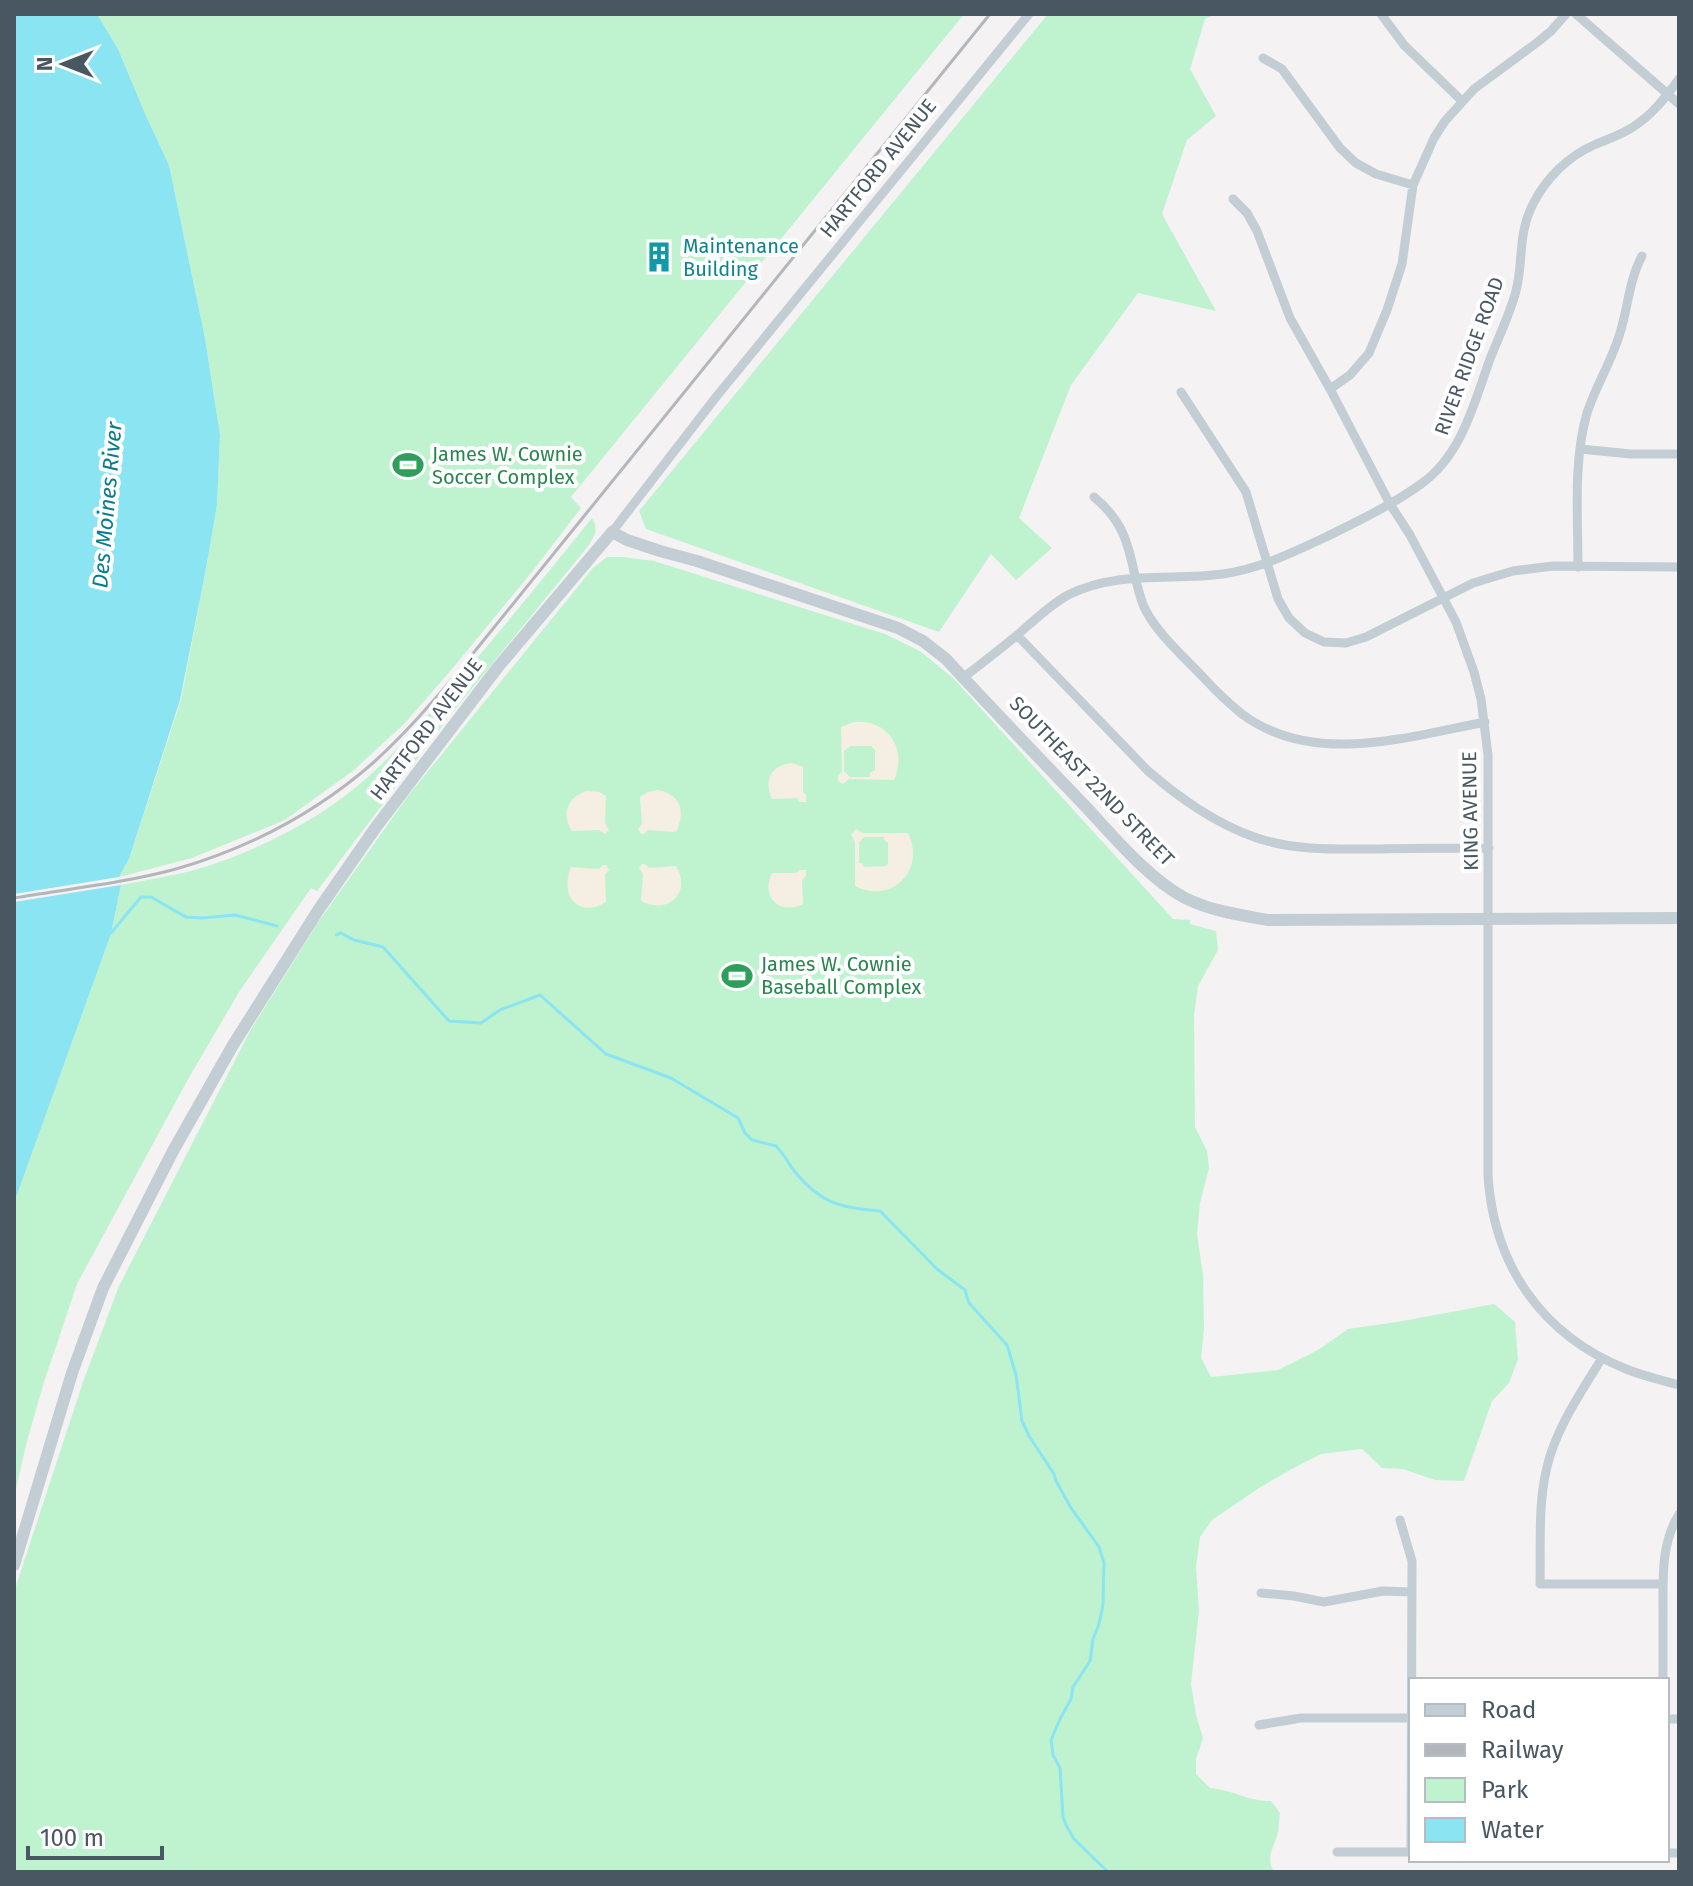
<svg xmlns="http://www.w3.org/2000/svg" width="1693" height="1886" font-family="'Fira Sans',sans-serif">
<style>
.green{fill:#bff3cf}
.sand{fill:#f5eee3;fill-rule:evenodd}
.water{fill:#8ae4f2}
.pier{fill:#f4f2f2}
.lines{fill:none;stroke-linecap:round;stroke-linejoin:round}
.stream{stroke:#8ae4f2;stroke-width:3}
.minor{stroke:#c2cdd4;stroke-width:9}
.tertiary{stroke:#c2cdd4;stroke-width:12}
.rail{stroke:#b3b7bc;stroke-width:3}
.labels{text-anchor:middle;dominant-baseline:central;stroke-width:8;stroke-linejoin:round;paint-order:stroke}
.street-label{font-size:20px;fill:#485761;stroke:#fff}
.culture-label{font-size:20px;fill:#0d838f;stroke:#fff;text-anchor:start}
.leisure-label{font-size:20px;fill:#27864d;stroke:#fff;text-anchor:start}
.water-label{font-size:22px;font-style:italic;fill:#077c8e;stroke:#fff}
</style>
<rect width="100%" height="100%" fill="#f4f2f2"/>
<path class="green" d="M97 14H964L571 497 581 508 531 573 452 669 406 722 354 770 285 820 192 858 119 877 129 859 181 700 205 574 217 505 220 435 205 338 169 165 146 116 118 49Z
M1048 14H1216L1205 19 1190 69 1216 116 1187 140 1162 214 1216 311 1138 293 1071 385 1019 518 1052 548 1016 580 991 554 939 632 646 529 639 511Z
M592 518C599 529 595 535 589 545L448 718 317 891 311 888 239 992 187 1081 77 1284 44 1382 27 1441 14 1497V1203L111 934 121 885C146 880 173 876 198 869 235 858 271 842 304 823 367 788 414 732 460 678 505 626 548 572 592 518Z
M607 557H622L654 561 885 634 920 651 953 678 1173 919 1190 920V924L1216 931 1218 950 1198 986 1194 1015 1195 1127 1207 1151 1209 1168 1200 1203 1197 1234 1203 1275 1204 1329 1201 1358 1211 1377 1278 1370 1318 1350 1348 1329 1397 1322 1494 1304 1515 1322 1518 1359 1509 1383 1492 1401 1464 1481 1435 1480 1403 1469 1382 1468 1362 1449 1321 1454 1290 1470 1259 1488 1212 1520 1200 1537 1196 1567 1199 1611 1191 1684 1196 1715 1203 1738 1196 1759V1774L1210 1788C1234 1790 1246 1801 1271 1801L1280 1813C1279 1819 1279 1827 1278 1833 1274 1848 1265 1857 1274 1872H14V1592L83 1382 119 1286 250 1031 319 921 408 796 593 568Z"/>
<path class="sand" d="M854 722C888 719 908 749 894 780L849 779 843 784 838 781V776L842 772 841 727ZM851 746H871L875 750V770L870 773V777H850L844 771V751Z
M793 763 803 767V792L806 795V802H800L797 798 772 799C763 780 772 764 793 763Z
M657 790C681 794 686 811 676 832L648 830 644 834H641L638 829 642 824 640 797 648 792Z
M586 791 599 792 606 796 605 824 609 830 605 834 599 830 572 831C561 814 567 798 586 791Z
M856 829 863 833H908C926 870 892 905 855 886V842L851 835ZM864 837H884V840L888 843V864L885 866 864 867 862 863H859V843Z
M642 864H645L649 868 676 866C692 893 668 915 641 901L643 874 639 868Z
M603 865H606L609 870 605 875 606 902C579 919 559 896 571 867L599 869Z
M800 870H806V876L802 880 803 904C780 916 760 896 772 873H796Z"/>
<path class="water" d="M14 14H97L118 49 146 116 169 165 205 338 220 435 217 505 205 574 180 700 129 859 119 877 121 885 111 934 14 1203Z"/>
<path class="pier" d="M119 877 121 885 14 902V894Z"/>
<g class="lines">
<path class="stream" d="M109 933H111L141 897H151L186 917 202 918 235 915 277 926
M336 935 341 933 354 940 383 947 449 1021 481 1023 500 1010 540 995 606 1054 671 1078 738 1118 745 1133 752 1140 776 1146C784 1154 789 1164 795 1172 821 1204 842 1208 880 1211L937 1269 965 1290 969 1303 1007 1345 1016 1375 1022 1421 1029 1436 1054 1474 1056 1481 1071 1508 1099 1547 1104 1563 1103 1605 1099 1624 1093 1639 1090 1661 1073 1687 1071 1699 1060 1719 1051 1740 1053 1755 1060 1768 1063 1817 1066 1825 1074 1839 1108 1872"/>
<path class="minor" d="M1381 14 1404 45 1462 101
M1576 14 1679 104
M1263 58 1282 69 1340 148 1356 163 1376 174 1413 185
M1233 199 1247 213 1257 231 1290 318 1330 389 1390 504 1410 535 1456 622 1474 672 1481 699 1488 755V1176C1494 1266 1542 1335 1626 1369 1643 1376 1661 1380 1679 1385
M1330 389 1350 375 1369 353 1387 310 1402 264 1413 185 1434 138 1445 121 1474 89 1539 41 1551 31 1566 14
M1181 392 1246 492 1278 599 1289 618 1305 633 1324 642 1346 643 1366 637 1473 583 1513 571 1553 566 1679 567
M1580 449 1631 454H1679
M1094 497C1122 520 1128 542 1135 576 1138 588 1140 600 1146 611 1159 635 1183 656 1202 676 1214 689 1227 702 1242 714 1313 767 1406 737 1485 722
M612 532 716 397 1029 14
M1578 567C1578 516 1573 462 1587 413 1596 385 1612 361 1620 333 1628 308 1629 280 1642 256
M1017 635 1148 771C1181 799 1216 824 1257 838 1296 851 1338 849 1379 849 1415 848 1452 848 1489 848
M964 677C981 664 999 650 1016 636 1033 622 1048 606 1068 595 1117 570 1172 581 1223 574 1259 569 1294 552 1326 537 1358 521 1392 505 1421 484 1462 455 1474 403 1490 359 1499 336 1510 314 1516 291 1524 259 1517 234 1534 202 1547 177 1569 156 1594 145 1608 139 1621 135 1633 127 1652 115 1666 97 1679 79
M1602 1358C1583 1389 1561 1421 1550 1456 1537 1497 1541 1542 1540 1584H1663
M1400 1520 1412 1561 1411 1852
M1261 1593 1294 1596 1324 1602 1383 1591 1411 1592
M1663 1680C1663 1657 1663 1634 1663 1611 1663 1577 1661 1544 1679 1514
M1667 1719H1679
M1259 1725 1301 1718H1411
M1337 1852H1411
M1667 1853H1679"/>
<path class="tertiary" d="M14 1565 72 1373 103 1288 173 1151 233 1045 319 909 376 827 498 667 612 532 627 540 660 551 697 561 898 628 923 641 946 659C992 709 1039 758 1086 807 1114 837 1149 879 1185 898 1211 911 1240 915 1268 920L1679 918"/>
<path class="rail" d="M14 898C68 889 124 883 176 869 249 848 317 812 374 762 403 736 428 707 454 677L990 14"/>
</g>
<defs>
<g id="building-bare" transform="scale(2.4)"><path d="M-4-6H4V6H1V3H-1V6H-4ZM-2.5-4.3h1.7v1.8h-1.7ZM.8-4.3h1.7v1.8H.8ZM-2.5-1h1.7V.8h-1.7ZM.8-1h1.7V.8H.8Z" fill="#0f9aa8" stroke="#fff" stroke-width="2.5" paint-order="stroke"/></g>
<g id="stadium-bare" transform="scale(2.4)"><path d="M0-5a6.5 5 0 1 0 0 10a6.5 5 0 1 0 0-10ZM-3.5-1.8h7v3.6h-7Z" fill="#2e9e5b" stroke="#fff" stroke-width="2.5" paint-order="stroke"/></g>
</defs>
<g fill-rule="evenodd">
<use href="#building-bare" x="659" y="257"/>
<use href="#stadium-bare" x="408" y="465"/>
<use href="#stadium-bare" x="737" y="976"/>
</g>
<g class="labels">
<g class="street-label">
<text transform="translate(878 168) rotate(-51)">HARTFORD AVENUE</text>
<text transform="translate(1469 356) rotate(-70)">RIVER RIDGE ROAD</text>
<text transform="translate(426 729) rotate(-53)">HARTFORD AVENUE</text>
<text transform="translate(1092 781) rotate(46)">SOUTHEAST 22ND STREET</text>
<text transform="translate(1470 811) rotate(-91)">KING AVENUE</text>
</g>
<g class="culture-label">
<text x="683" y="246">Maintenance<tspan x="683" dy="23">Building</tspan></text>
</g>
<g class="leisure-label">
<text x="432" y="454">James W. Cownie<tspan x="432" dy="23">Soccer Complex</tspan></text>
<text x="761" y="964">James W. Cownie<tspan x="761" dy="23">Baseball Complex</tspan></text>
</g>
<g class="water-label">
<text transform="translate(107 505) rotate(-85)">Des Moines River</text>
</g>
</g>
<rect width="1693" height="1886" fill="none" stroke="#485761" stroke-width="32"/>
<rect x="1409" y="1678" width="260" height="184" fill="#ffffff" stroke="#b6bcc0" stroke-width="2"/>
<rect x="1425" y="1704" width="40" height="12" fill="#c2cdd4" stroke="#b6bcc0" stroke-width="2"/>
<text x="1481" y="1718" font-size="24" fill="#485761">Road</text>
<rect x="1425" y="1744" width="40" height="12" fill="#b3b7bc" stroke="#b6bcc0" stroke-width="2"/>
<text x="1481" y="1758" font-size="24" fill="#485761">Railway</text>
<rect x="1425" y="1778" width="40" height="24" fill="#bff3cf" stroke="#b6bcc0" stroke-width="2"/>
<text x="1481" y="1798" font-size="24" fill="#485761">Park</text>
<rect x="1425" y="1818" width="40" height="24" fill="#8ae4f2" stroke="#b6bcc0" stroke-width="2"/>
<text x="1481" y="1838" font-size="24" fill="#485761">Water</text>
<g transform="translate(64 64) rotate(270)" stroke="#ffffff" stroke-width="6" paint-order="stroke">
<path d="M0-6L14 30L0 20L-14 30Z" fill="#485761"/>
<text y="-12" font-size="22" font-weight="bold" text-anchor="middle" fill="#485761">N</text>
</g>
<path d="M28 1846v12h134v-12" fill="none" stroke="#485761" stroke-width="4"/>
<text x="40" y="1846" font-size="24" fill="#485761" stroke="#ffffff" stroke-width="6" paint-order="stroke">100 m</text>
</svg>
